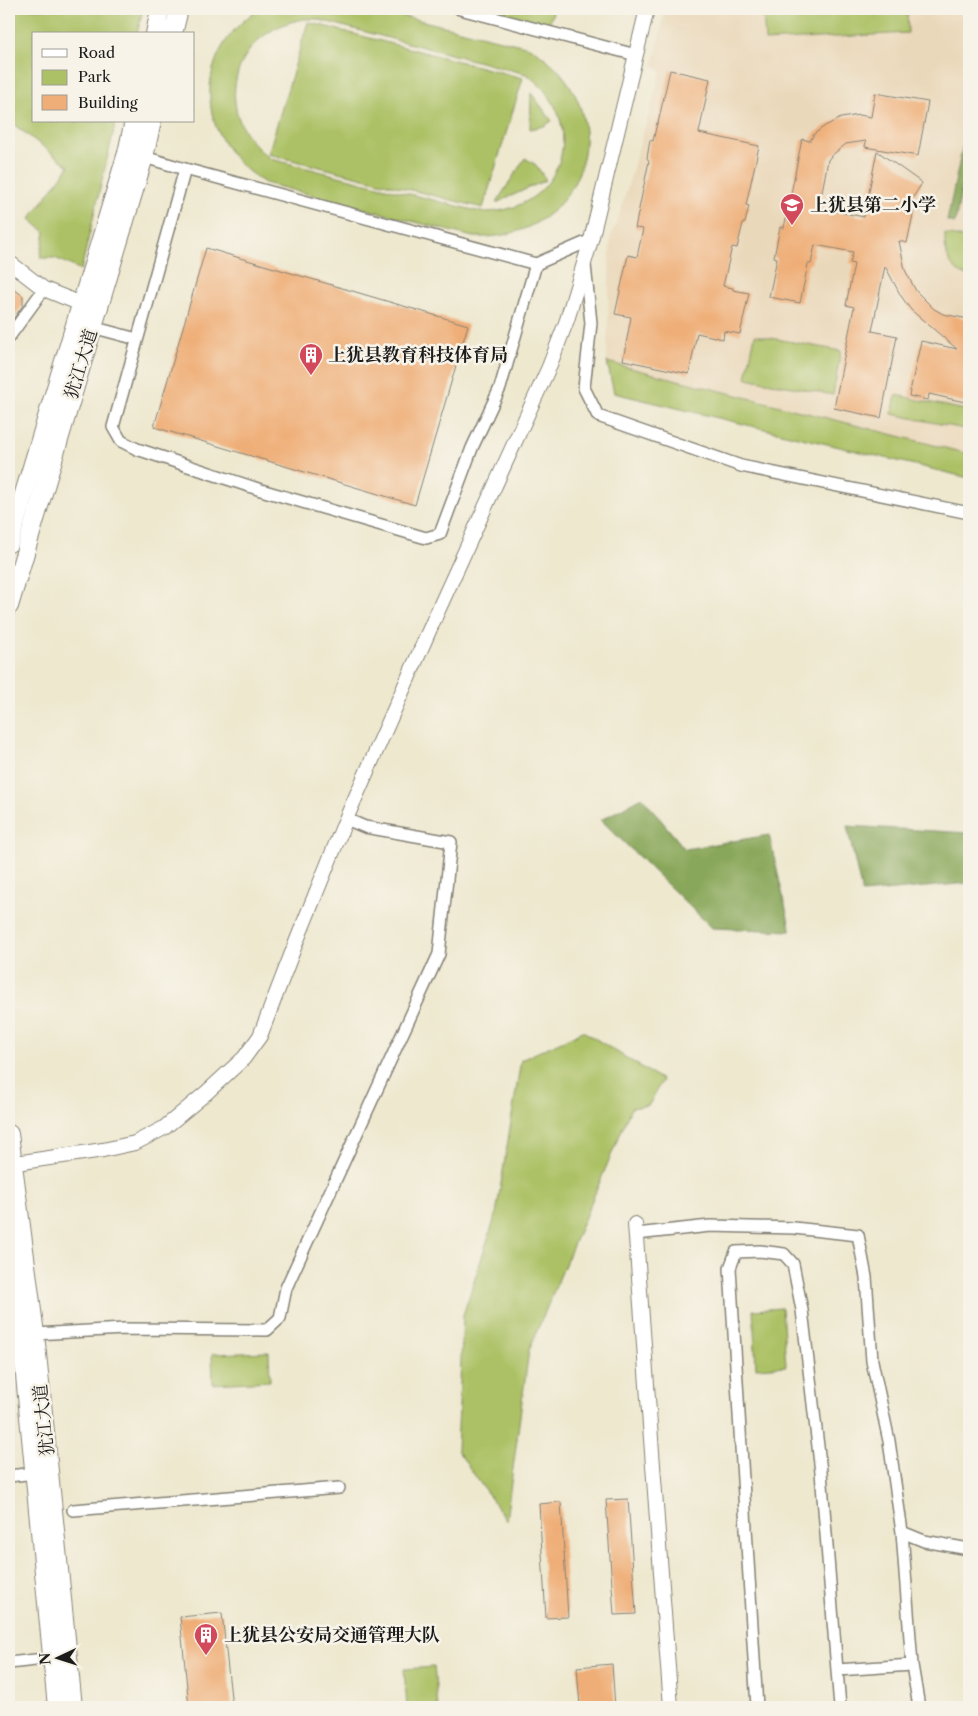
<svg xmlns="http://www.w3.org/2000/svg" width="978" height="1716" font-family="'Libre Caslon Text','Noto Serif SC',serif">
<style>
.built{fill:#ead8ba}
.green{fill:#acc165;stroke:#646e40;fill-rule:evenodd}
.forest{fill:#89a75a;stroke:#52623b}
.building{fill:#efae77}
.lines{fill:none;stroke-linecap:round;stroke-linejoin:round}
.minor-casing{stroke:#858276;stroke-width:14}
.tertiary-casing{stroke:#858276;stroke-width:16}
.primary-casing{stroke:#858276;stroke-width:20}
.minor{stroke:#fff;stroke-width:11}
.tertiary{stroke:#fff;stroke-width:14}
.primary{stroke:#fff;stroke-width:18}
.labels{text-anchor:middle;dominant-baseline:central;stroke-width:5;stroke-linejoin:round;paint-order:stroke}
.poi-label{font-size:18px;font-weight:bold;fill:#1c1c1c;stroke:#f7f3e8;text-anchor:start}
.street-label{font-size:18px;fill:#1c1c1c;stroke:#f7f3e8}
</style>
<rect width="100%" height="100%" fill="#f7f3e8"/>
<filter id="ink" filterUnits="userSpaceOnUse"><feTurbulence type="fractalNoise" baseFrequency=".02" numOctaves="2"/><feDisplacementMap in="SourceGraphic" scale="10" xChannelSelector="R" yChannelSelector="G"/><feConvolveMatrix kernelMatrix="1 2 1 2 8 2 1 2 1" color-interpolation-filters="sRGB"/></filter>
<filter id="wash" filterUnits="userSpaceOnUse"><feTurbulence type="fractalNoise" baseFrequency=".0096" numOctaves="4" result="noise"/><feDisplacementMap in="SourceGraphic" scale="20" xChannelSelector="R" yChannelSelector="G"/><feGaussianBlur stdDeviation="1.12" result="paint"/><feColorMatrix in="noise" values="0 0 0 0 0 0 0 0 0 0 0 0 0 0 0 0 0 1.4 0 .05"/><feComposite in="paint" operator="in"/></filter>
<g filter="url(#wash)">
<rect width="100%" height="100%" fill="#eee8cf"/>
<path class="built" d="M665 9H969V454L607 362 610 239 620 213 661 71 653 65Z"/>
<path class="green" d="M9 9H143L137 34H34V121H116L81 270 55 258H40L45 232 30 219 69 166 9 121Z
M259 9H374L529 47C628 104 588 243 473 237L265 183C195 141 190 54 259 9ZM304 19H316L526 74C593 120 563 214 481 212L271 159C209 116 230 31 304 19Z
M492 9H554L549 25 492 11Z
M763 9H907L908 33 765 41Z
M308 22 523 78 483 208 268 154Z
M531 93 552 121 544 126 530 129Z
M525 158 536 165 546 180 496 203Z
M945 234 964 238 965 249 969 255V277C949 271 944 254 945 234Z
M755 335 841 351 833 395 746 378Z
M607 362 969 454V478L614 393Z
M896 395 969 411V430L892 414Z
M583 1031 662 1080 649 1105 631 1108 529 1350 506 1520 457 1450 463 1315 496 1214 521 1060Z
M782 1308 786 1366 756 1368 753 1310Z
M269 1352 270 1381 213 1384 212 1354Z
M434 1667 438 1707H407L404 1669Z"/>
<path class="forest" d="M963 144 969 145V150L955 223 947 221Z
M642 797 685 849 769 835 791 931 712 928 601 820Z
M847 826 969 833V883L862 893Z"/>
<g id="blocks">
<path class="building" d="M670 70 710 79 699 133 759 146 746 205 749 206 745 223H743L737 248 732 247 723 286 733 288V290L749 293 740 334 724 331 723 339 697 333 689 374 623 360 631 317 615 314 628 255 637 257 643 229 635 228 649 161 647 158 650 140 653 141 657 123H658Z
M875 93 928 102 918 156 865 147 866 141 846 144 831 156 828 160 819 208 864 217 877 151 922 183 906 209 914 210 907 243 899 241 905 270 916 291 934 309 943 314 969 319V403L929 394 928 400 909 396 921 341 957 349 911 310 901 296 885 266 872 331 897 336 881 418 834 408 854 307 846 305 854 264 850 263 853 252 815 245 811 264H808L800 303 769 297 777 258 774 257 780 227 784 228 802 139 810 141 814 134 825 126 841 118 859 115 871 117Z
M206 248 468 325 415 505 154 427Z
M9 285 23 296V305L9 325Z
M628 1499 636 1614 614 1615 606 1500Z
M561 1502 568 1617 546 1618 539 1504Z
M222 1613 232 1707H189L180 1617Z
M612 1664 615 1707H580L577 1667Z"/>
</g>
</g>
<g filter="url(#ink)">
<use href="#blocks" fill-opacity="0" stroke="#858276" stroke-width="1"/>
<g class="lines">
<g class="minor-casing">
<path id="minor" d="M460 9 636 55
M144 157 185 169 113 427 121 441 137 449 261 490 426 538 440 534 472 448 500 388 536 264 591 240
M185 169 536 264
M585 265 591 323 584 388 598 416 741 466 969 513
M92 327 137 339
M9 337 44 289
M636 1234 710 1226 794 1228 858 1235 866 1277 872 1361 889 1441 902 1532 924 1541 969 1549
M35 1334 124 1329 267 1330 280 1318 286 1288 439 954 451 842 365 827 346 819
M9 1476 35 1473
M73 1510 339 1488
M9 1663 53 1658
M912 1665 919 1707
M837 1670 912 1665 902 1532
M757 1707 730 1268 736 1252 760 1251 784 1254 793 1264 802 1310 821 1472 840 1707"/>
</g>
<g class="tertiary-casing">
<path id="tertiary" d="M9 262 44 289 81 304
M9 1164 103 1150 135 1143 164 1128 206 1093 244 1058 260 1036 297 940 346 819 436 615 549 367 567 320 591 240 647 9
M635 1224 671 1707"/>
</g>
<g class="primary-casing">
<path id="primary" d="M155 34 160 9
M173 34 179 9
M9 543 127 153 134 121
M9 606 144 157 152 121
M9 1134 35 1334 73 1707
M9 1243 21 1334 57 1707"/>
</g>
<use href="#minor" class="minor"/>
<use href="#tertiary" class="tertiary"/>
<use href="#primary" class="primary"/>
</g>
</g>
<defs>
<g id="school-pin" transform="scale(1.25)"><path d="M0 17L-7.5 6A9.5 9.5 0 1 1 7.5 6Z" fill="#d1495b" stroke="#f7f3e8"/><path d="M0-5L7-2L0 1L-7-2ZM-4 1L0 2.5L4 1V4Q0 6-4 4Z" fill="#fff"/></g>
<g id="building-pin" transform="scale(1.25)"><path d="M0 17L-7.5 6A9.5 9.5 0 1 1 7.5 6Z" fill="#d1495b" stroke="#f7f3e8"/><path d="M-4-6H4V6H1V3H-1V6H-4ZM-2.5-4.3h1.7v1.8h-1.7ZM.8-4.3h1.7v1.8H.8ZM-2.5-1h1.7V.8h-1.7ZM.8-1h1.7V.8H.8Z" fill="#fff"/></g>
</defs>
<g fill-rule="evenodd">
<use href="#school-pin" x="792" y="205"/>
<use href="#building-pin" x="311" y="355"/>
<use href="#building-pin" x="206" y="1635"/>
</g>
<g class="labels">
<g class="poi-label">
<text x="810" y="205">上犹县第二小学</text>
<text x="328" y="355">上犹县教育科技体育局</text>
<text x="224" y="1635">上犹县公安局交通管理大队</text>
</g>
<g class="street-label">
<text transform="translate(81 364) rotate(-73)">犹江大道</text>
<text transform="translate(44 1420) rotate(-96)">犹江大道</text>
</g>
</g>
<rect width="978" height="1716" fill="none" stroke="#f7f3e8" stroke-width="30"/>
<rect x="32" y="32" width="162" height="90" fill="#f7f3e8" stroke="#9f9d96"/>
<rect x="42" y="49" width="25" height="8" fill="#ffffff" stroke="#9f9d96"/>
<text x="78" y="58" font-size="15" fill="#1c1c1c">Road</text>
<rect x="42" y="70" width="25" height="15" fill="#acc165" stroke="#9f9d96"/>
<text x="78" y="82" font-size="15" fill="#1c1c1c">Park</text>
<rect x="42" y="95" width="25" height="15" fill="#efae77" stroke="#9f9d96"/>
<text x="78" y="108" font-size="15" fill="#1c1c1c">Building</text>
<g transform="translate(58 1658) rotate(266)" stroke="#f7f3e8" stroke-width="4" paint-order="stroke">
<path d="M0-4L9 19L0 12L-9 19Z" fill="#1c1c1c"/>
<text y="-8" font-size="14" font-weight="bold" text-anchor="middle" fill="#1c1c1c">N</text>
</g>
</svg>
